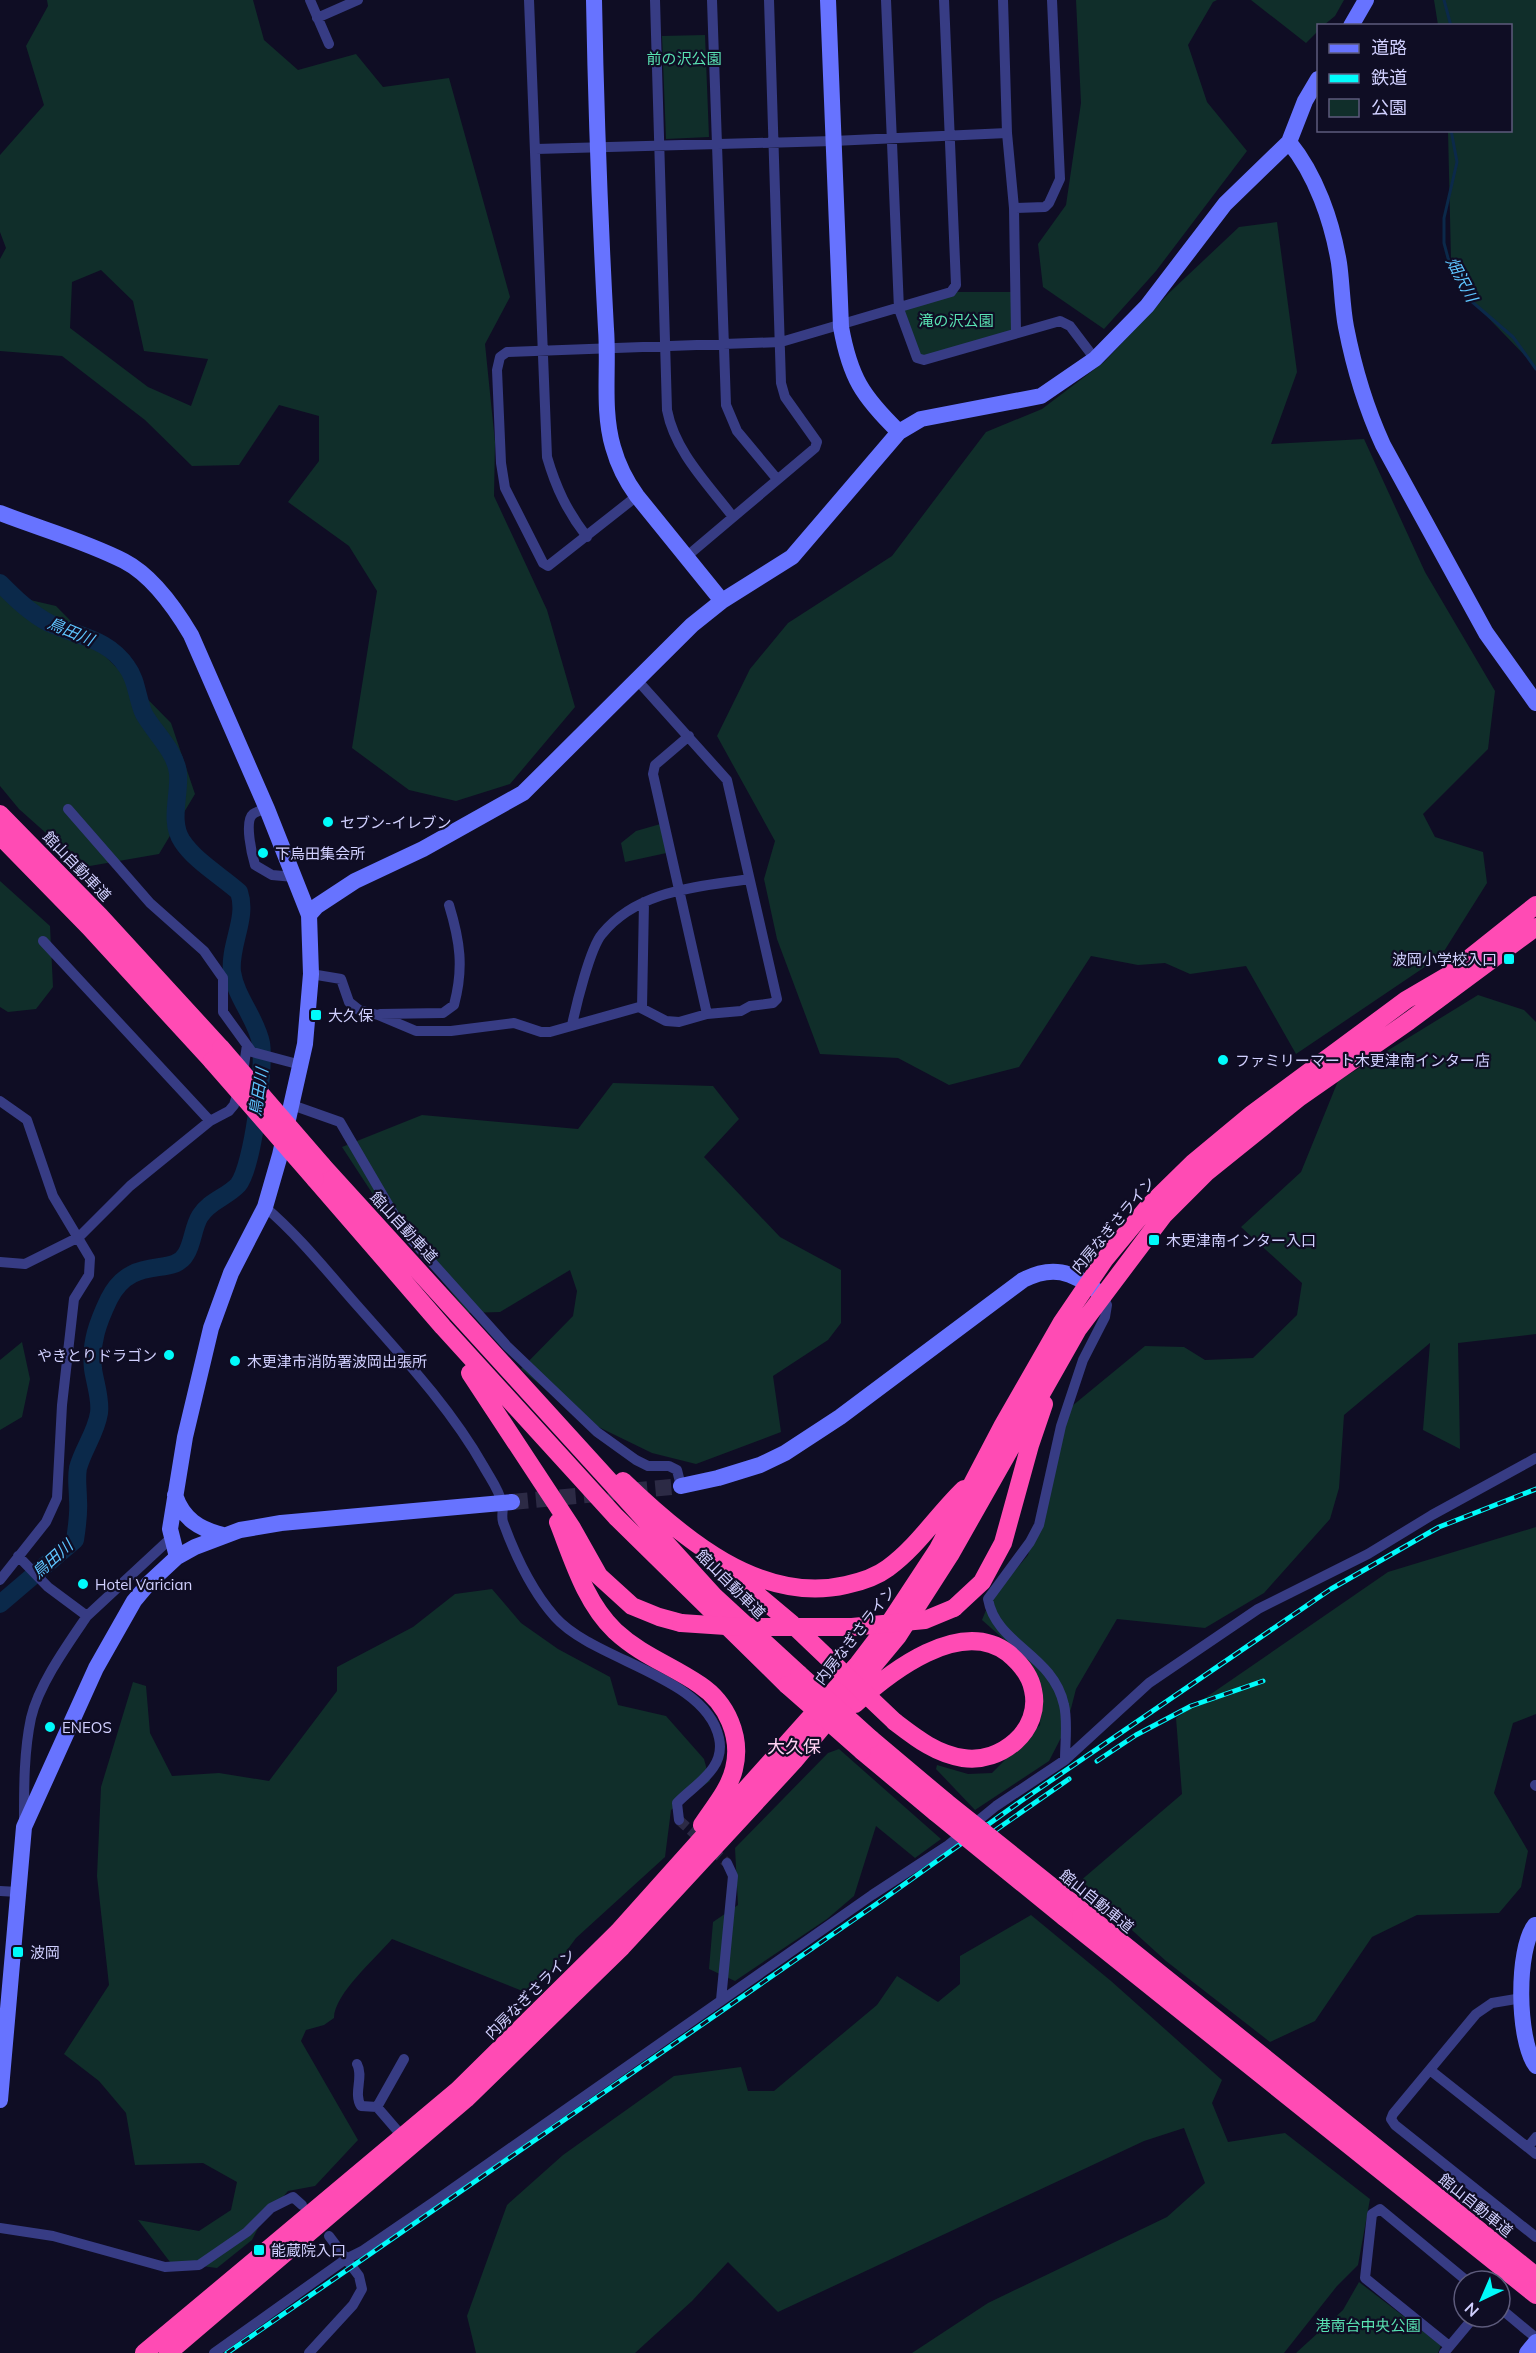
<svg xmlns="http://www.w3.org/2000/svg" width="1536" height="2353" font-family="Mulish,'Noto Sans JP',sans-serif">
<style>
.green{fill:#102e2a;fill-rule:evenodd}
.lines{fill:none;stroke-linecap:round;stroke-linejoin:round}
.stream{stroke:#0b294a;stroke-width:3}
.river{stroke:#0b294a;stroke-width:18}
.street-tunnel{stroke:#2c2a45;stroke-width:10;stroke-dasharray:10 5;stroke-linecap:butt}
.secondary-tunnel{stroke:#2c2a45;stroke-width:16;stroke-dasharray:16 8;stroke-linecap:butt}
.street{stroke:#373c84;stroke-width:10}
.secondary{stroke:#6773ff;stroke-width:16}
.highway{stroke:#ff4bb4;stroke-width:18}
.rail-casing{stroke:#00fbfb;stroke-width:5}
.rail{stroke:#0f0d24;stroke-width:3;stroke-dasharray:9;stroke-linecap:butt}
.highway-bridge{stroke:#ff4bb4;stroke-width:18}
.poi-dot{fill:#00fbfb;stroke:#0f0d24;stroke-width:2}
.labels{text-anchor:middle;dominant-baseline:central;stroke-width:4.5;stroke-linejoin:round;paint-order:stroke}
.park-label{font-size:15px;fill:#59e2b2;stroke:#0f0d24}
.poi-label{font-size:15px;fill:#d1d0ff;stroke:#0f0d24;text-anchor:start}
.street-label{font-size:15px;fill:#d1d0ff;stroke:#0f0d24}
.water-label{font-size:16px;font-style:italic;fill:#5ec5ff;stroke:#0f0d24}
.quarter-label{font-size:18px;fill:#ffd2f3;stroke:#0f0d24}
</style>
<rect width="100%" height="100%" fill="#0f0d24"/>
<path class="green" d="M47 0H253L264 40 298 70 356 54 383 87 449 78 510 297 485 344 495 442 494 496 547 610 575 707 510 784 456 801 409 790 352 748 377 591 349 546 288 502 319 461V416L279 405 239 465 192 466 145 420 62 356 0 351V259L6 248 0 232V155L44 105 26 46 48 6ZM101 270 133 301 144 351 208 359 191 406 148 387 70 328 72 282Z
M1076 0H1217L1213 2 1188 45 1207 102 1247 151 1156 271 1104 329 1043 287 1038 244 1066 205 1081 103Z
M1251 0H1344L1335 16 1324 25 1318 26V31L1306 43Z
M1434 0H1536V367L1471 300 1451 259 1448 131 1510 130V26L1438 25Z
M705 35 709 137 666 139 662 36Z
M1277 222 1297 372 1271 444 1364 439 1425 572 1495 691 1488 749 1423 814 1435 837 1483 852 1487 883 1441 956 1296 1054 1246 966 1190 974 1165 963 1138 965 1091 956 1019 1067 949 1085 898 1058 820 1054 777 939 764 879 775 841 717 736 750 669 788 623 892 556 986 432 1042 409 1104 362 1169 293 1239 227Z
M951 292H1014L1016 332 917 358 899 309Z
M0 593 56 606 171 723 195 794 159 854 84 867 19 809 0 786Z
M664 823 671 852 625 862 621 843 636 831Z
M0 881 50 926 53 987 36 1009 8 1012 0 1007Z
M1478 995 1524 1010 1536 1022V1334L1458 1343 1460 1449 1423 1430 1430 1343 1344 1415 1339 1488 1330 1519 1264 1593 1205 1628 1117 1619 1076 1689 1066 1728 1049 1761 975 1810 936 1769 937 1765 968 1774 992 1773 1040 1725 1042 1687 1008 1643 982 1620 990 1600 1028 1555 1066 1411 1145 1346 1184 1347 1205 1360 1253 1358 1297 1315 1302 1283 1241 1227 1301 1172 1338 1081Z
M613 1083 713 1086 739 1119 704 1157 780 1237 841 1270V1323L828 1340 773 1376 781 1432 696 1464 652 1453 580 1418 521 1369 573 1316 577 1291 570 1270 500 1312 468 1313 376 1199 342 1147 422 1115 578 1129Z
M22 1342 30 1379 22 1417 0 1430V1360Z
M1536 1527V1714L1513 1723 1494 1793 1528 1851 1521 1887 1499 1913 1417 1915 1372 1937 1315 2021 1270 2042 1166 1961 1079 1882 1182 1794 1176 1718 1388 1572Z
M492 1589 521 1623 558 1649 610 1677 618 1705 666 1716 704 1759 710 1781 671 1810 665 1857 576 1938 546 1979 525 1992 392 1939C376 1958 334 1994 334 2018L324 2025 306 2030 301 2041 358 2140 315 2186 288 2191 259 2226 252 2240 217 2268 170 2262 138 2220 199 2231 231 2210 237 2182 203 2163 135 2165 126 2113 99 2081 64 2054 109 1985 97 1876 101 1787 133 1682 146 1686 150 1733 172 1776 219 1773 269 1781 337 1691V1667L413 1627 455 1594Z
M839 1749 941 1839 915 1858 876 1826 854 1896 827 1919 735 1981 709 1969 713 1922 738 1905 735 1848 828 1753Z
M1031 1915 1111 1981 1222 2080 1212 2103 1228 2142 1285 2133 1370 2199 1358 2265 1337 2286 1284 2353H912L988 2303 1167 2217 1205 2183 1184 2128 1144 2141 778 2312 728 2262 692 2301 635 2353H476L467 2316 507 2205 563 2155 674 2076 741 2067 748 2091H774L877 2005 897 1976 938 2002 960 1984V1956Z
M1359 2282 1441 2345 1438 2353H1296L1343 2310Z"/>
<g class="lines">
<path class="stream" d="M1444 0 1451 26
M1451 130 1457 162 1444 218V243L1448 258 1461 287 1470 300 1513 337 1536 369"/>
<path class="river" d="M0 583C15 598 30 613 49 623 78 637 108 638 127 667 137 680 137 699 144 714 154 732 176 752 178 773 180 794 169 822 182 841 195 861 221 876 239 892 248 918 229 945 232 972 236 998 256 1018 261 1043 265 1067 253 1167 238 1185 227 1197 209 1201 200 1216 193 1227 193 1243 186 1254 173 1278 132 1253 109 1299 98 1322 90 1343 93 1369 95 1383 101 1399 99 1413 96 1433 83 1449 78 1468 76 1479 78 1489 78 1500 79 1513 77 1527 75 1540L0 1604"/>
<path class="street-tunnel" d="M679 1820 727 1863"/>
<path class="secondary-tunnel" d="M512 1502 681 1486"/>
<path class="street" d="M310 0 329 44
M529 0 547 457C556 488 567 511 587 537
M655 0 667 410C675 452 708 484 733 517
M712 0 726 405 737 431 777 479
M886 0 899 309 917 358 924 360 1060 321 1070 326 1095 359
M1003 0 1007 133 1014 208 1016 332
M317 18 358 0
M536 149 833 141 1007 133
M1014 208 1045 207 1049 203 1060 179 1052 0
M637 496 548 566 543 563 505 488 501 463 497 370 500 357 507 352 781 342 951 292 956 285 944 0
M686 557 815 448 817 442 785 397 781 383 769 0
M689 736 655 765 653 774 707 1014
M68 809 150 903 204 951 223 978V1012L252 1052 301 1065
M267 809C263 810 257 811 253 814 244 821 252 855 255 865L272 875 294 877
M43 941 210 1121
M311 974 341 979 349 1002 359 1010 378 1015 416 1031H451L514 1023 541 1032H550L639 1007 666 1021 679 1022 707 1014 741 1011 750 1006 773 1003 777 999 727 780 638 681
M642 1008 644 902
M380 1014 443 1013 454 1005C464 968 460 941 449 905
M572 1025C576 1006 590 948 602 934 638 890 697 887 749 879
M0 1101 27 1120 53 1196 90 1258 89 1275 74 1299 62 1405 57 1498 46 1522 0 1580
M292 1105 340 1122 403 1230 507 1346 597 1432 636 1460 648 1466H669L677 1470 681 1486
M265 1207C298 1235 326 1270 355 1303 400 1354 450 1407 484 1467 490 1478 500 1491 502 1504 504 1510 501 1515 503 1522 515 1555 531 1590 555 1617 594 1661 706 1676 719 1738 726 1769 695 1784 677 1803L679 1820
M0 1262 25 1264 79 1237 130 1186 210 1121 229 1111 234 1105 242 1079 247 1045
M18 1556 48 1587 87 1616 171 1538
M1065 1760C1065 1743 1068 1721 1064 1705 1053 1654 996 1645 988 1599L1030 1542 1039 1525 1061 1426 1083 1360 1105 1317 1107 1305 1102 1295
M1535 1785 1536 1786
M24 1819C24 1786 24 1751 31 1718 39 1684 68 1644 87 1616
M0 1891 18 1892
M1522 1998 1492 2003 1476 2014 1393 2114 1391 2119 1395 2125 1536 2237
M721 2000 733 1876 727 1863
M357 2064C364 2077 353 2093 361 2106L377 2107 402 2136
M1430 2070 1536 2154
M377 2107 404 2059
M1528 2147 1536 2137
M0 2228 53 2236 165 2267 199 2265 247 2232 271 2208 293 2197 302 2205
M1500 2308 1536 2338
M1449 2346 1365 2278 1372 2214 1380 2209 1467 2281
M214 2353 346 2259 362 2251 432 2203 872 1895 947 1846 996 1806 1065 1760 1149 1683 1258 1609 1368 1554 1432 1515 1536 1458
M309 2353 353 2305 362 2289 359 2276 329 2236
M1444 2353 1474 2317"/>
<path class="secondary" d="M594 0C596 110 600 219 606 329 609 367 602 410 613 447 618 465 626 481 637 496L722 601
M828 0 841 327C850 377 862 396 899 432
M1351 26 1366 0
M1289 142C1316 175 1332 221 1339 263 1342 284 1342 306 1346 327 1354 368 1366 408 1383 445L1486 633 1536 703
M0 513C41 529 85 541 124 561 153 576 175 608 191 635L267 809 309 915 311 974 305 1044 280 1155 265 1207 231 1273 211 1328 185 1437 170 1529 177 1557
M309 915 317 906 355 881 423 849 523 793 692 625 722 601 792 557 899 432 921 419 1041 396 1095 359 1147 306 1225 204 1289 142 1305 101 1318 79
M681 1486 718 1478 760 1465 785 1453 840 1417 1023 1280C1052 1265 1071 1271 1097 1291
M175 1495C183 1519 199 1529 223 1535
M1535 1925C1516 1949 1517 2041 1536 2066
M0 2100 24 1827 96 1668 134 1601 149 1583 177 1557 195 1547 240 1530 281 1523 512 1502
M1527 2353 1536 2342"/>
<path class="highway" d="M0 814 100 916 221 1048
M0 836 89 927 212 1061
M322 1165 715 1597 799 1674
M315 1179 443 1327 616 1517 787 1685
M470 1373 572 1528 599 1576 632 1606 659 1617 681 1623
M623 1481C681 1537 760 1605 846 1585 860 1582 876 1577 888 1568 918 1546 937 1515 964 1489
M558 1522C573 1560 585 1602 615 1631 642 1656 671 1665 700 1685 727 1703 742 1737 734 1769 729 1790 713 1808 702 1825
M735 1576 792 1624 835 1665
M954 1608 982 1582 1003 1543 1030 1445 1044 1404
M855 1704C890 1672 960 1617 1008 1653 1020 1663 1030 1674 1033 1690 1042 1730 1001 1764 963 1758 936 1754 916 1738 895 1722
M871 1739 946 1802
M862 1751 935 1812
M1071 1902 1536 2276
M1064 1917 1536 2295
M144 2353 458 2090 618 1932 858 1664 890 1622 938 1549 1003 1425 1062 1322 1105 1259 1148 1207 1193 1163 1252 1114 1406 1000 1447 976 1536 905
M168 2353 466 2099 622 1947 794 1761 898 1636 950 1555 1078 1329 1163 1216 1207 1172 1300 1097 1409 1021 1536 927"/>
<g class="rail-casing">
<path id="rail" d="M1097 1761 1136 1735 1191 1706 1263 1681
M980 1841 1069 1779
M227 2353 885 1898 1021 1801 1331 1589 1439 1527 1536 1489"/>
</g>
<use href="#rail" class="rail"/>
<path class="highway-bridge" d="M221 1048 322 1165
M212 1061 315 1179
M681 1623 741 1627H852L925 1620 954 1608
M835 1665 895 1722
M799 1674 871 1739
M787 1685 862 1751
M946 1802 1071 1902
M935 1812 1064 1917"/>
</g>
<g class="poi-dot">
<circle cx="328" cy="822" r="6"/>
<circle cx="263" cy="853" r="6"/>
<rect x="1503" y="953" width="12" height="12" rx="3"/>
<rect x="310" y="1009" width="12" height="12" rx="3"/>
<circle cx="1223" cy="1060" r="6"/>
<rect x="1148" y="1234" width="12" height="12" rx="3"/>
<circle cx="169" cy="1355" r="6"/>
<circle cx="235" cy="1361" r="6"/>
<circle cx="83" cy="1584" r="6"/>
<circle cx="50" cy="1727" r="6"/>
<rect x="12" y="1946" width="12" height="12" rx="3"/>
<rect x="253" y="2244" width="12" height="12" rx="3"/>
</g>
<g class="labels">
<g class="park-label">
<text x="684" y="58">前の沢公園</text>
<text x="956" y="320">滝の沢公園</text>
<text x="1368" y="2325">港南台中央公園</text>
</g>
<g class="poi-label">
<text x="340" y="822">セブン-イレブン</text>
<text x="275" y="853">下烏田集会所</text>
<text x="1497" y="959" text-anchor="end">波岡小学校入口</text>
<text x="328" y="1015">大久保</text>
<text x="1235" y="1060">ファミリーマート木更津南インター店</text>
<text x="1166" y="1240">木更津南インター入口</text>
<text x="157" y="1355" text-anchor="end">やきとりドラゴン</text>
<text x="247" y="1361">木更津市消防署波岡出張所</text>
<text x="95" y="1584">Hotel Varician</text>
<text x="62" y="1727">ENEOS</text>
<text x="30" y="1952">波岡</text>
<text x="271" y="2250">能蔵院入口</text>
</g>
<g class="street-label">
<text transform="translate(77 866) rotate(46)">館山自動車道</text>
<text transform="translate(1113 1225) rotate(-50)">内房なぎさライン</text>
<text transform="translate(404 1227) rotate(47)">館山自動車道</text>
<text transform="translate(731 1584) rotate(45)">館山自動車道</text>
<text transform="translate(855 1635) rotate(-52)">内房なぎさライン</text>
<text transform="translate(1097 1901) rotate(39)">館山自動車道</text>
<text transform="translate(530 1994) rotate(-45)">内房なぎさライン</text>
<text transform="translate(1476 2205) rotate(39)">館山自動車道</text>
</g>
<g class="water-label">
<text transform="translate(1462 279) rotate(62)">畑沢川</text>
<text transform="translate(71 631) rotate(23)">鳥田川</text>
<text transform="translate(258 1092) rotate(-81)">鳥田川</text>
<text transform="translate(52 1559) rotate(-42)">鳥田川</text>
</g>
<g class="quarter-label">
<text x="794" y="1746">大久保</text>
</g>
</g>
<rect x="1317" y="24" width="195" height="108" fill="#0f0d24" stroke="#5d5b7c" stroke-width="1.5"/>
<rect x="1329" y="44" width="30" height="9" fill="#6773ff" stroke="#5d5b7c" stroke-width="1.5"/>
<text x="1371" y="54" font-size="18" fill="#d1d0ff">道路</text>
<rect x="1329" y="74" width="30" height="9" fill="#00fbfb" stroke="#5d5b7c" stroke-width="1.5"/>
<text x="1371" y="84" font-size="18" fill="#d1d0ff">鉄道</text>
<rect x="1329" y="99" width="30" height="18" fill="#102e2a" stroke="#5d5b7c" stroke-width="1.5"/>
<text x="1371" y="114" font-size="18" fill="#d1d0ff">公園</text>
<g transform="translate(1482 2299) rotate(224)"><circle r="28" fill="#0f0d24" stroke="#5d5b7c" stroke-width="1.5"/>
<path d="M0-4.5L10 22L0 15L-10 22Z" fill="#00fbfb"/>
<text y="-9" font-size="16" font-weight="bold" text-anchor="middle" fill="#d1d0ff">N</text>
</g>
</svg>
